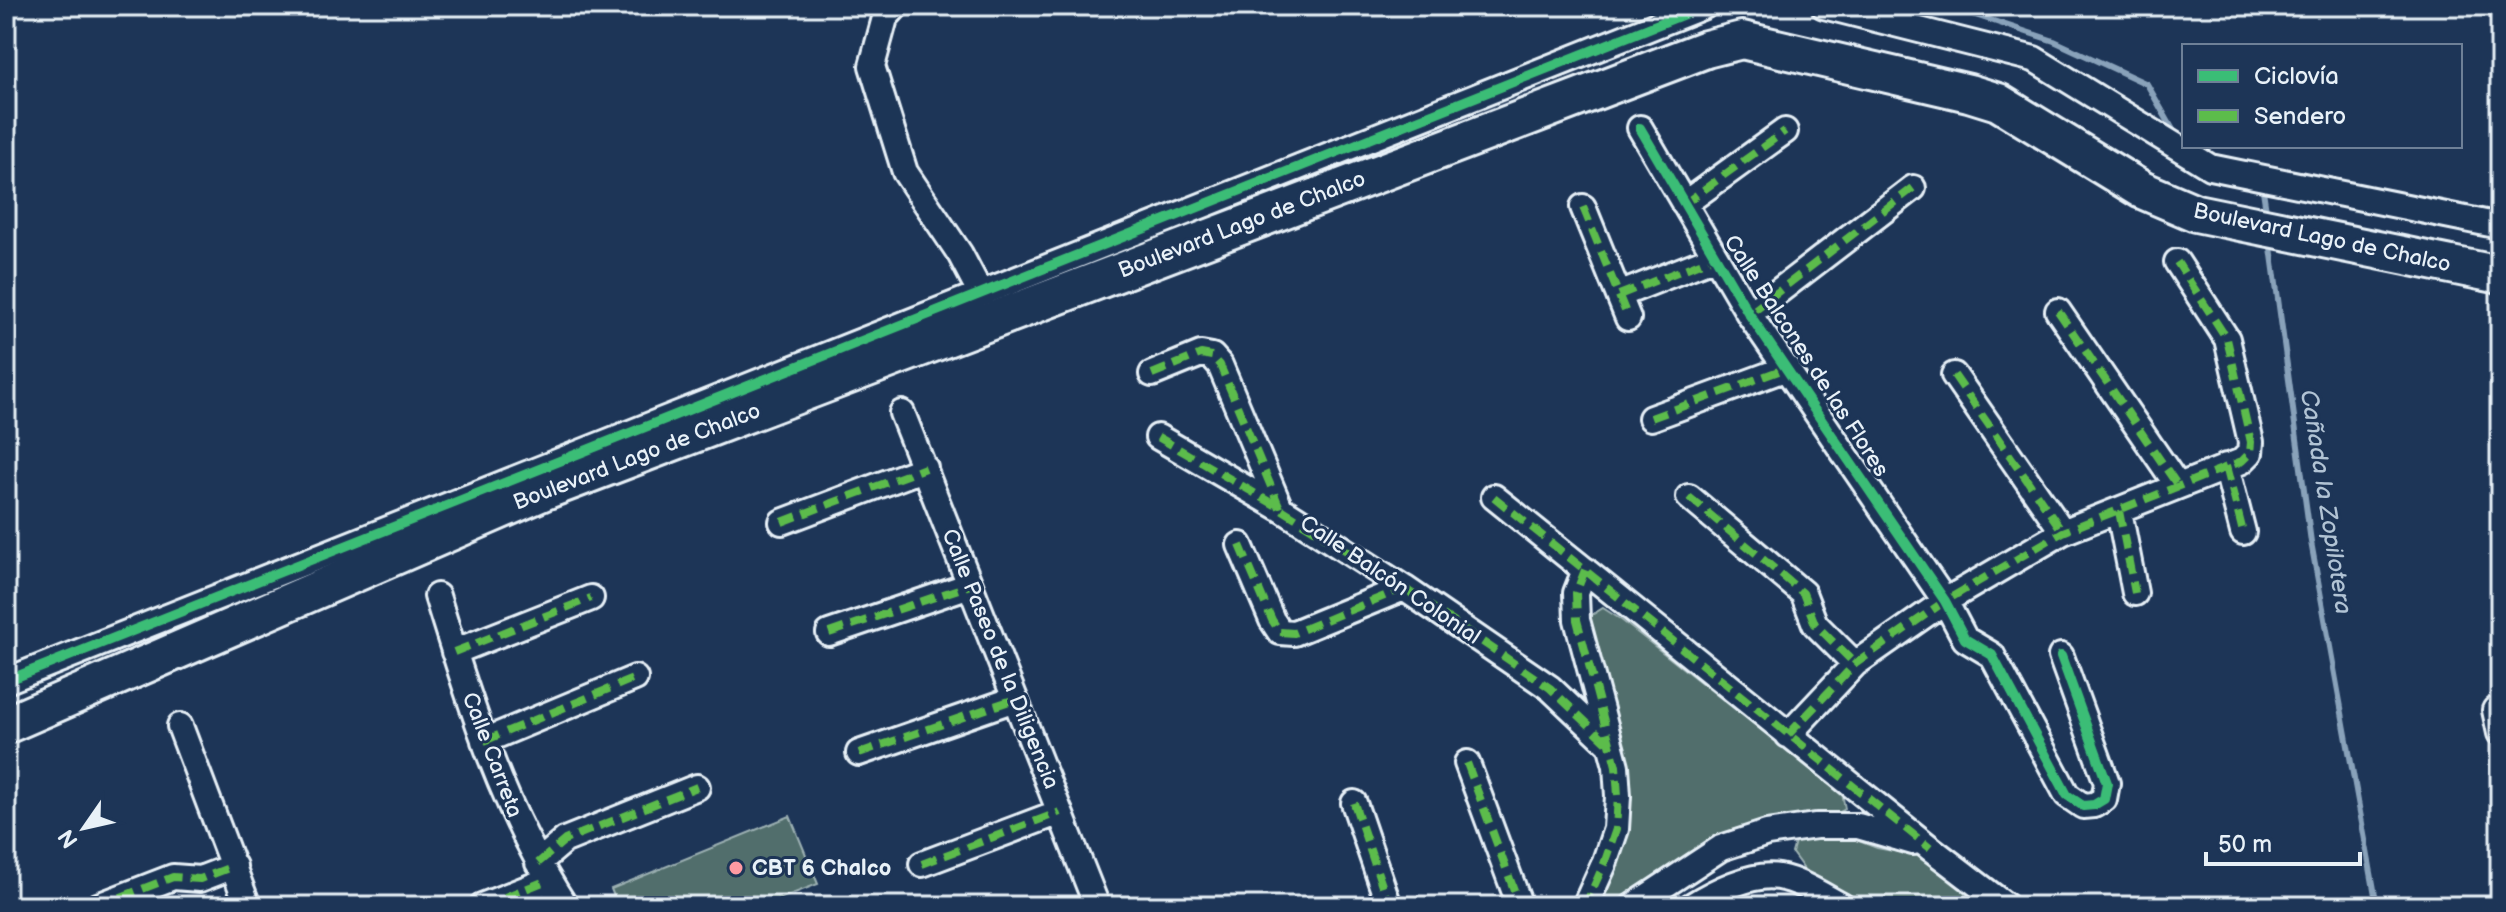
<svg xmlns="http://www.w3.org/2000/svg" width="2506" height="912" font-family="'Balsamiq Sans',sans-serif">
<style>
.green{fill:#516e6c;stroke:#9cb0b2;stroke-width:2}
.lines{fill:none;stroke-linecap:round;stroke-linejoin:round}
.stream{stroke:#89a2ba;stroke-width:6}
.minor-casing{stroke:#e8f1f8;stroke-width:30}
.secondary-casing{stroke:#e8f1f8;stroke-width:42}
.minor{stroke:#1d3557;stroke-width:24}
.secondary{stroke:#1d3557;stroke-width:36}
.quiet{stroke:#5cbc4b;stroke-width:8;stroke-dasharray:16 8;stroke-linecap:butt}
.cycleway-casing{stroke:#1d3557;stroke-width:15}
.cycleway{stroke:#3abd76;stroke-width:10}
.poi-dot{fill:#ff9aa2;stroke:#1d3557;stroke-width:3}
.labels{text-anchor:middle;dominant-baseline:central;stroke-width:6;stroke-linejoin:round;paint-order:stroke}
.street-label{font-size:22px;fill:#e8f1f8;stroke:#1d3557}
.poi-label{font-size:22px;font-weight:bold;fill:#e8f1f8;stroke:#1d3557;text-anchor:start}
.water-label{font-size:24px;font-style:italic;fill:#b1c3d4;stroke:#1d3557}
</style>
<rect width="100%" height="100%" fill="#1d3557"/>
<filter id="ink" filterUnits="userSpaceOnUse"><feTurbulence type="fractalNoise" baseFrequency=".0125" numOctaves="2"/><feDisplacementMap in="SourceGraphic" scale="16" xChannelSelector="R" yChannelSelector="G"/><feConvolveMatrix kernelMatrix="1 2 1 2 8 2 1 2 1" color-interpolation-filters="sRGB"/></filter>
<g filter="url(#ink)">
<path class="green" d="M1603 608 1620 619 1842 793 1845 809 1831 817 1785 821 1625 906H1613L1605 896 1625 839 1629 783 1587 618Z
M790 816 818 884 761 906H618L611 889Z
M1851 838 1877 848 1920 856 1983 906H1867L1809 876 1792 853 1796 839Z"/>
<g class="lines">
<path class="stream" d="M1948 6 2054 41 2147 84 2176 135
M2262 184 2267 217
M2270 240 2311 542 2377 906"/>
<g class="minor-casing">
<path id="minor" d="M896 6 885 18 872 66 905 172 960 254 980 292
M1824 6 2034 59 2210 167 2500 226
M1640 128 1749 314 1945 601 1965 639 1992 655 2067 795 2083 806 2094 805 2104 799 2107 783 2061 656
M1684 204 1785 131
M1583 207 1628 318
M1619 295 1715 257
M2058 311 2178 486
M1749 314 1913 188
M1152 374 1201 354 1212 356 1220 365 1280 508
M1954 375 2063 532
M902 413 1097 906
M1651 418 1787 368
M1158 437 1280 508 1404 588 1550 688 1608 743
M2226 466 2243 532
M1494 497 1930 848 2006 906
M1689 497 1803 593 1815 624 1855 664
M2119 511 2135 593
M782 522 925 468
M1240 545 1272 620 1280 632 1294 633 1404 588
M1585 570 1576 593 1577 620 1616 766 1618 796 1616 829 1604 864 1585 906
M437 596C470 704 503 811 565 906
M829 633 970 585
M454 652 591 598
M6 681 1704 6
M2495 710 2500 733
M180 726 248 906
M1788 735 1855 664 1945 601 2063 532 2242 461 2250 453 2251 442 2227 339 2177 262
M484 741 635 678
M859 753 1015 699
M1467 763 1520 906
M1354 803 1389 906
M538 863 565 840 697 787
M922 864 1060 812
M98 906 173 877 200 879 234 866
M482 906 548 880
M1633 906 1721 848 1767 833 1816 826H1858L1913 842
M1691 906C1713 892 1752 872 1779 877 1801 881 1823 896 1842 906"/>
</g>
<g class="secondary-casing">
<path id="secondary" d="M6 725 547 490 1706 49 1742 40 1969 93 1998 102 2142 190 2196 213 2500 275"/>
</g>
<use href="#minor" class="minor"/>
<use href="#secondary" class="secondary"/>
<path class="quiet" d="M1684 204 1785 131
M1583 207 1628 318
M1619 295 1715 257
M2058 311 2178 486
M1749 314 1913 188
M1152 374 1201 354 1212 356 1220 365 1280 508
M1954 375 2063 532
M1651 418 1787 368
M1158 437 1280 508 1404 588 1550 688 1608 743
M2226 466 2243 532
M1494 497 1930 848
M1689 497 1803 593 1815 624 1855 664
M2119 511 2135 593
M782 522 925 468
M1240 545 1272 620 1280 632 1294 633 1404 588
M1585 570 1576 593 1577 620 1616 766 1618 796 1616 829 1604 864 1585 906
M829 633 970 585
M454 652 591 598
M2495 710 2500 733
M1788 735 1855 664 1945 601 2063 532 2242 461 2250 453 2251 442 2227 339 2177 262
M484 741 635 678
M859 753 1015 699
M1467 763 1520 906
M1354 803 1389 906
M538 863 565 840 697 787
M922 864 1060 812
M98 906 173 877 200 879 234 866
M482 906 548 880"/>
<g class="cycleway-casing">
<path id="cycleway" d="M1640 128 1749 314 1945 601 1965 639 1992 655 2067 795 2083 806 2094 805 2104 799 2107 783 2061 656
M6 681 1704 6"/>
</g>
<use href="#cycleway" class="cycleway"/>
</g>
</g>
<circle class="poi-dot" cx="736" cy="868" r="8"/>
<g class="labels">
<g class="street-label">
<text transform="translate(1242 225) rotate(-21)">Boulevard Lago de Chalco</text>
<text transform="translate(2322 238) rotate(12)">Boulevard Lago de Chalco</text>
<text transform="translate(1806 356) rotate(57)">Calle Balcones de las Flores</text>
<text transform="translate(637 457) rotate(-21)">Boulevard Lago de Chalco</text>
<text transform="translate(1390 580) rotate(34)">Calle Balcón Colonial</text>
<text transform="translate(1000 659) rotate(68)">Calle Paseo de la Diligencia</text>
<text transform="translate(492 755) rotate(69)">Calle Carreta</text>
</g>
<g class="poi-label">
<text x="752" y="868">CBT 6 Chalco</text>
</g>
<g class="water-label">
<text transform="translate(2326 502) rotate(81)">Cañada la Zopilotera</text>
</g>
</g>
<rect width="2506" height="912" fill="none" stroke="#1d3557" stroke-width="32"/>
<rect x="16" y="16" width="2474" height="880" fill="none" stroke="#e8f1f8" stroke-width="3" filter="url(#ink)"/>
<rect x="2182" y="44" width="280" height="104" fill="#1d3557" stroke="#6e8097" stroke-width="2"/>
<rect x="2198" y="70" width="40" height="12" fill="#3abd76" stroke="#6e8097" stroke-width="2"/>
<text x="2254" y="84" font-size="24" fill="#e8f1f8">Ciclovía</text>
<rect x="2198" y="110" width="40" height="12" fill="#5cbc4b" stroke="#6e8097" stroke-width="2"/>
<text x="2254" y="124" font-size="24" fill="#e8f1f8">Sendero</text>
<g transform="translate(84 828) rotate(236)" stroke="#1d3557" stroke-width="6" paint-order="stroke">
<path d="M0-6L14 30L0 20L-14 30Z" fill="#e8f1f8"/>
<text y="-12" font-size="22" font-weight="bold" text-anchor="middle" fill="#e8f1f8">N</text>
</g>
<path d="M2206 852v12h154v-12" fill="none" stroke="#e8f1f8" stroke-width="4"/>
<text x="2218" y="852" font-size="24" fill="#e8f1f8" stroke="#1d3557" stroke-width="6" paint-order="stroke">50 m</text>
</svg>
